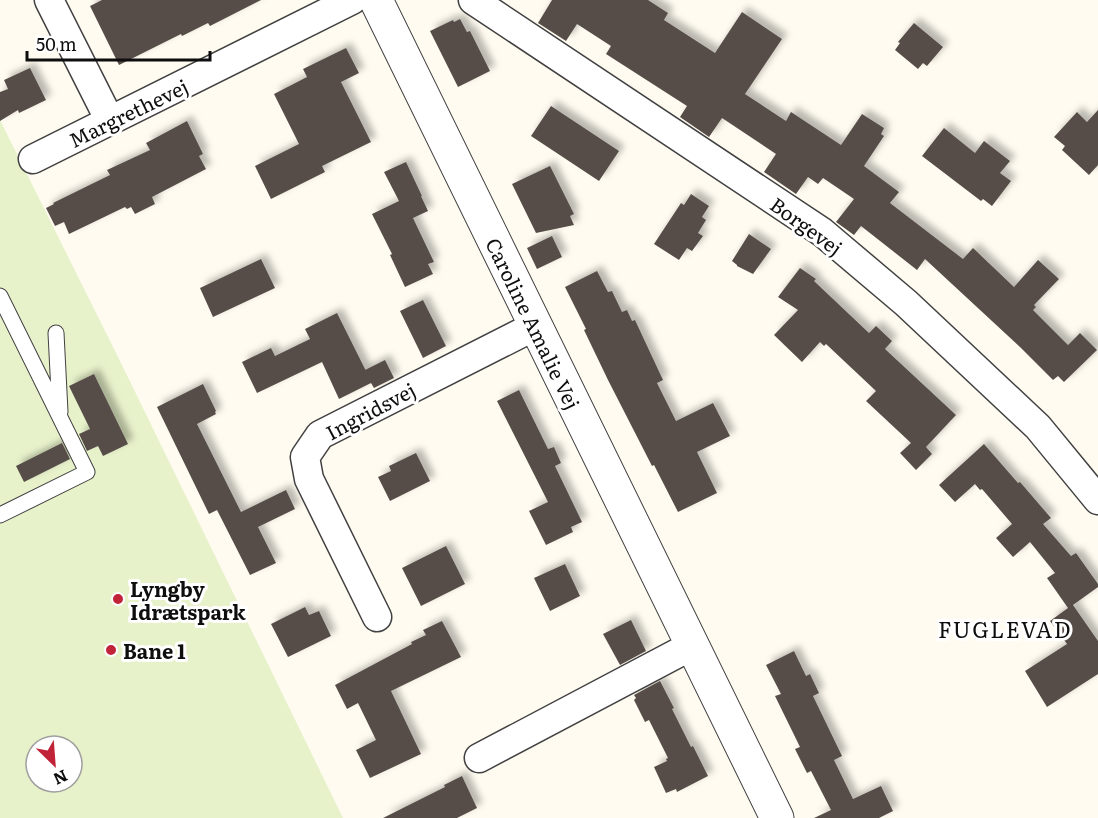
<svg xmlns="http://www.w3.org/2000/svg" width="1098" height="818" font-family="Literata,serif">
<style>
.pitch{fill:#e7f1ca;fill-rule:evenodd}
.building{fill:#574e4a;filter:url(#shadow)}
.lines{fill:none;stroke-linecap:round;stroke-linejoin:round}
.service-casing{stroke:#414141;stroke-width:17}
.minor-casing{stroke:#414141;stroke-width:31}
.tertiary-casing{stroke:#414141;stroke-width:35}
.service{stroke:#fff;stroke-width:15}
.minor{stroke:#fff;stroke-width:28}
.tertiary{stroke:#fff;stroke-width:33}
.poi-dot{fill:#c12338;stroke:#fff;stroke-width:2}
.labels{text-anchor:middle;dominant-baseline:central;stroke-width:6;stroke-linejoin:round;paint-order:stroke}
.street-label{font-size:20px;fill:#0e0e0e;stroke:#fff}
.poi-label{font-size:20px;font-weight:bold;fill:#0e0e0e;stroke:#fff;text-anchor:start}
.quarter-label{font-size:22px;letter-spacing:1.5px;fill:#0e0e0e;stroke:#fff}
</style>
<defs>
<filter id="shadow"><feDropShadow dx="5.5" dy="-5.5" stdDeviation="3" flood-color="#0004"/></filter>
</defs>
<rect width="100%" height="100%" fill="#fffbf0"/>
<path class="pitch" d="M0 120 120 361 343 818H0ZM36 746H72V782H36Z"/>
<path class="building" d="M102 0H261L210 26 208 23 182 36 181 34 119 65 90 6Z
M552 0H648L668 13 664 20 715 53 742 12 782 39 745 94 786 121 791 112 841 145 862 114 884 128 881 134 884 136 864 166 899 192 890 203 963 259 973 248 1014 287 1038 260 1059 279 1034 305 1036 307 1033 310 1068 345 1080 333 1097 350 1064 382 1058 376 1053 380 1020 347 925 259 917 270 861 226 854 235 836 222 854 199 823 178 818 184 808 177 796 194 764 172 776 154 722 118 709 137 680 117 687 106 606 54 611 46 577 24 566 41 538 23Z
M460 19 467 32 470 31 490 71 458 87 430 31 453 20 454 22Z
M914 23 943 47 927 66 923 63 918 69 895 50 900 43 898 42Z
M346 48 359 73 341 82 371 142 322 166 325 172 271 199 255 166 299 144 274 94 307 77 303 69Z
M30 68 46 100 19 113 18 110 0 121V92L8 89 4 80Z
M551 106 619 151 599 181 531 136Z
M1098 110V165L1089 175 1062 150 1065 146 1054 137 1077 112 1087 122Z
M187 121 203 154 199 156 206 169 152 197 155 204 135 214 131 207 127 209 125 207 69 234 64 222 55 226 46 208 54 204 53 203 110 175 107 170 150 150 146 143Z
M944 128 975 153 984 141 1010 161 1000 173 1011 181 992 206 983 199 981 201 922 156Z
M406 162 422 196H421L428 211 413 218 434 262 428 264 433 274 405 287 390 255 392 254 372 214 399 201 384 172Z
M550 166 574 214 570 216 574 225 536 233 512 184Z
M691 194 709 206 702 217 706 220 698 233 703 236 692 251 687 248 679 260 654 244 681 203 684 205Z
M749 234 771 249 753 274 737 266V265L732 261Z
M552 236 562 257 537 269 527 248Z
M261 259 275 288 213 317 200 288Z
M800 268 816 279 814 281 869 333 876 326 892 341 885 349 956 415 926 447 932 454 916 470 900 453 911 443 866 401 876 391 826 344 824 346 820 342 802 362 774 335 798 310 778 297Z
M597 271 608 292 612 291 622 312 627 310 632 321 635 320 663 380 657 383 676 421 713 403 730 436 697 452 717 493 678 512 654 465 652 466 608 380 584 330 586 329 565 287Z
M423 300 446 346 423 358 400 311Z
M337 313 371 381 365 370 385 360 394 378 374 388 371 383 339 399 322 362 257 393 242 362 271 348 275 356 310 339 305 329Z
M94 374 128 444 103 456 98 446 87 451 79 434 90 429 69 386Z
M203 384 216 411 215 412 216 414 197 424 241 512 286 490 295 509 258 527 276 563 250 575 217 510 209 514 157 407Z
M519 390 548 449 554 447 561 463 555 466 582 522 571 527 573 532 546 545 529 511 548 502 497 401Z
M62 443 70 459 24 482 16 466Z
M984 444 1018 483 1020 482 1051 518 1043 524 1071 556 1076 553 1098 584V587L1073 605 1098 641V674L1047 707 1025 671 1067 644 1050 621 1068 608 1047 578 1055 573 1030 542 1013 557 996 538 1012 524 982 489 980 490 975 484 955 502 939 485Z
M416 453 430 481 390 501 378 477 391 471 389 466Z
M446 546 465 584 421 606 402 568Z
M565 564 580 596 550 611 534 578Z
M305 607 309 615 319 611 331 636 288 657 271 624Z
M631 620 646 651 620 665 603 634Z
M442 621 461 657 391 691 421 754 370 778 356 750 376 740 358 703 347 709 335 685 412 644 411 642 426 635 423 630Z
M794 651 806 676 810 674 819 693 813 696 842 756 834 760 853 799 881 786 893 811 879 818H814L831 810 811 771 807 773 795 749 800 747 775 696 781 694 766 665Z
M660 681 674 708 672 709 691 747 693 746 708 776 677 792 676 789 666 793 654 767 667 761 666 759 668 758 649 720 645 722 634 700 636 698 634 695Z
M462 776 477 808 457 818H383L445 787 444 785Z"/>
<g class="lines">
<g class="service-casing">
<path id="service" d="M0 296 87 472 0 515
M56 333 60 412"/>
</g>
<g class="minor-casing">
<path id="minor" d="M49 0 110 121
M473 0 822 232 906 303 1038 427 1098 500
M33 159 352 0
M377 617 309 479 305 457 320 435 535 326
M479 758 693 645"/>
</g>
<g class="tertiary-casing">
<path id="tertiary" d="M376 0 777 818"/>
</g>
<use href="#service" class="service"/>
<use href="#minor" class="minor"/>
<use href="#tertiary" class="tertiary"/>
</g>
<g class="poi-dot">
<circle cx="118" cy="599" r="6"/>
<circle cx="111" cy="650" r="6"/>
</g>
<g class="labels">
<g class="street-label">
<text transform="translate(128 112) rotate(-26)">Margrethevej</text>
<text transform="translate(807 225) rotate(36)">Borgevej</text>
<text transform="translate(534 323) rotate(64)">Caroline Amalie Vej</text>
<text transform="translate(370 410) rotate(-28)">Ingridsvej</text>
</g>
<g class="poi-label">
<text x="130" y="588">Lyngby<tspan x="130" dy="23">Idrætspark</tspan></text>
<text x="123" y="650">Bane 1</text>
</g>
<g class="quarter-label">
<text x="1005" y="628">FUGLEVAD</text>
</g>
</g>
<g transform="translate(54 764) rotate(155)"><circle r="28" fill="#ffffff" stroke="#9f9f9f" stroke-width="1.5"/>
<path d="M0-4.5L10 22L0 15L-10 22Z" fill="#c12338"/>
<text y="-9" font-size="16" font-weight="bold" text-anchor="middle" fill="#0e0e0e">N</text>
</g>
<path d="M27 51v9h183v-9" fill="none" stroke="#0e0e0e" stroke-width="3"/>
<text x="36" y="51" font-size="18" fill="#0e0e0e" stroke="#ffffff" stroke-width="4.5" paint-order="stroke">50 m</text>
</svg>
